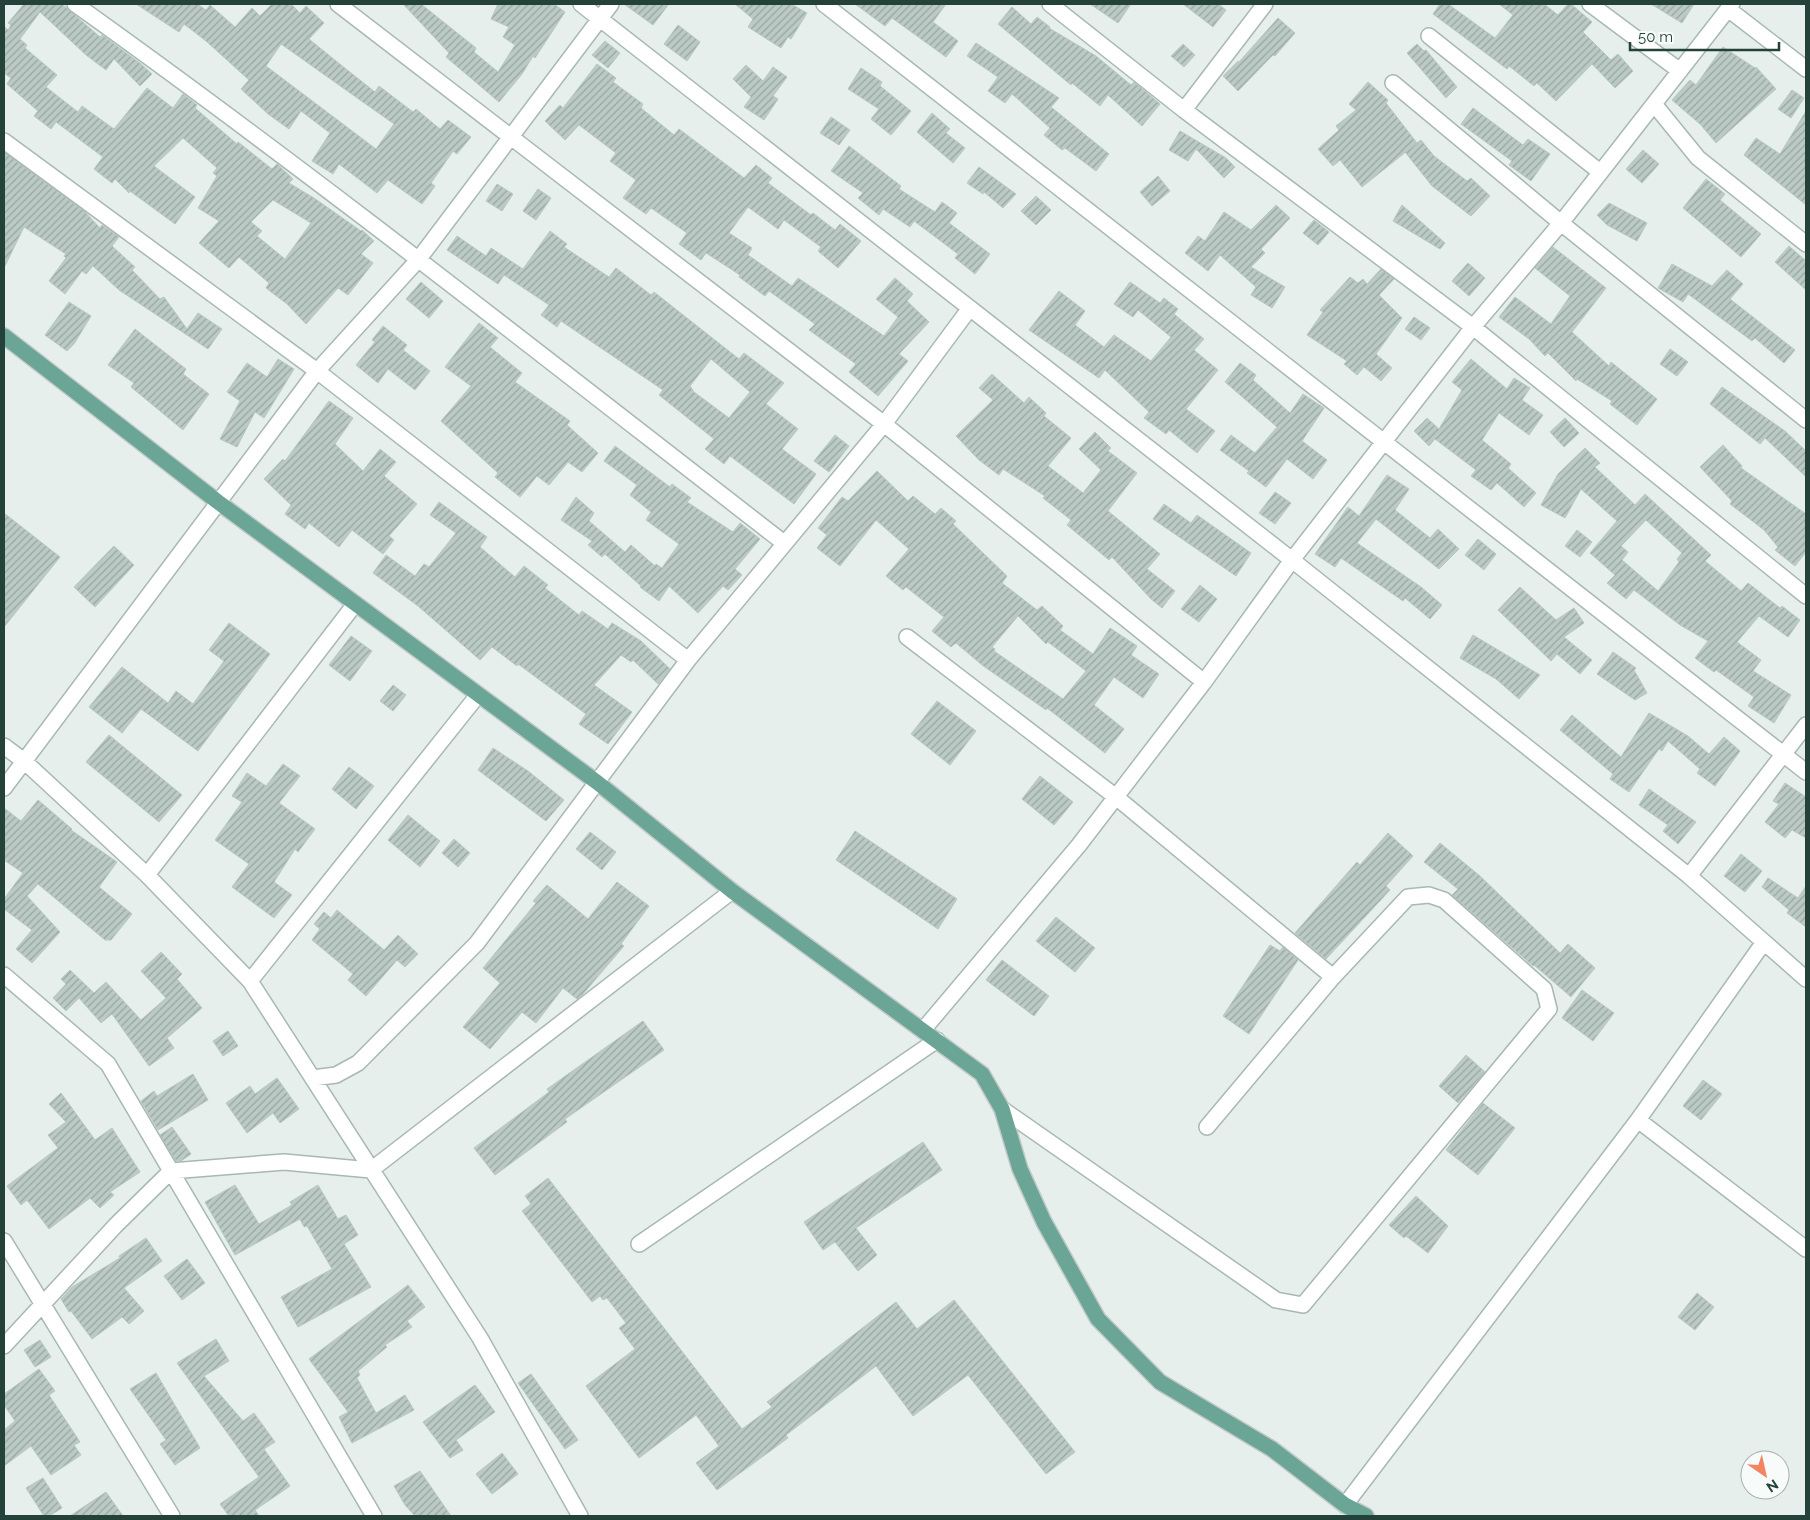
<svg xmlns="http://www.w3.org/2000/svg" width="1810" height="1520" font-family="Raleway,sans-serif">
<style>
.building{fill:url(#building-hatch);stroke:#b8c9c2;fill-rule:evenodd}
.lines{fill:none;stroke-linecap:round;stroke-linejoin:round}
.minor-casing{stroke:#a8b8b2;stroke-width:18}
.major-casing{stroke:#c2cac8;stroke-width:18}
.minor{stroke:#fff;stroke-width:15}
.major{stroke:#6aa596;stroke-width:15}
</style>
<defs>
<pattern id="building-hatch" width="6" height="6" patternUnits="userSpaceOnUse" patternTransform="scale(1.25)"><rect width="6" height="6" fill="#bbcac4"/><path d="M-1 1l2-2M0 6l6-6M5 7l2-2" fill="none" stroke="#98a6a0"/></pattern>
</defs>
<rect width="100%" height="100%" fill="#e6efeb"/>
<path class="building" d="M24 4H62L100 37 102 35 141 64 152 74 140 86 114 59 106 70 86 55 40 12 20 39 27 45 25 48 57 75 46 87 78 112 82 106 114 129 147 88 173 108 183 94 197 105 195 108 237 144 238 142 272 169 277 164 293 179 289 183 314 198 361 231 362 230 374 241 361 254 373 263 348 295 338 288 306 324 287 304 266 288 269 283 239 257 229 268 199 243 219 221 198 208 217 176 213 173 217 168 183 138 154 166 195 197 175 224 130 191 129 193 115 179 112 183 94 169 103 157 56 122 51 129 34 116 38 111 7 84 11 78 4 73V26L8 30 11 25 8 23ZM273 200 311 223 285 259 257 236 262 231 251 222Z
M136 4H197L206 10 210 5 235 27 252 8 260 16 272 4H291L300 13 306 6 324 23 309 39 341 65 375 92 379 86 413 112 416 109 440 129 448 120 471 137 457 154 453 151 431 183 435 186 422 204 388 180 377 193 339 164 333 174 312 161 330 133 301 111 289 129 268 114 241 89 249 80 206 41 184 24 179 32ZM281 44 394 124 376 149 266 66Z
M403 4H421L476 48 474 52 498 72 515 45 503 37 509 27 491 19 498 4H554L565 12 535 58 533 56 522 74 499 102 446 57 449 53Z
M624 4H669L653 25Z
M735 4H791L807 13 791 39 788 37 781 48 748 27 753 19Z
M855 4H946L933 22 958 41 946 57 892 18 885 26Z
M1090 4H1131L1118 23Z
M1183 4H1218L1226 10 1213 27Z
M1440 4H1448L1495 38 1513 15 1499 4H1544L1558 15 1568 4H1571L1592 22 1583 32 1611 60 1618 54 1633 71 1615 88 1592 64 1556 101 1537 83 1534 86 1509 66 1507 69 1433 14Z
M1651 4H1694L1682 23Z
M1012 7 1031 24 1037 17 1050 27 1049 28 1096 56 1131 85 1134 82 1160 104 1142 126 1108 95 1100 106 1072 83 1071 85 998 24Z
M1278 18 1295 33 1275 56 1273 55 1238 91 1223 76 1238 61 1239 62Z
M678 25 700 42 687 61 664 44Z
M605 41 620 53 608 68 592 55Z
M976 43 1059 98 1051 107 1109 154 1096 171 1065 148 1062 150 1044 135 1050 128 1012 94 1005 103 988 91 998 77 967 56Z
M1183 44 1195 55 1184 67 1171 56Z
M1417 44 1424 51 1426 50 1457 87 1446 98 1407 53Z
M1723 47 1755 68 1756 67 1776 89 1716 143 1701 125 1672 100 1690 80 1696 85Z
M597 64 616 78 613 82 643 104 641 108 674 135 679 129 744 178 756 165 772 178 768 183 811 215 813 213 835 230 840 224 861 241 838 268 818 251 821 247 784 220 778 229 748 207 729 233 752 248 748 255 792 286 798 278 884 336 898 317 876 299 895 278 913 294 907 301 929 322 899 354 908 361 878 396 849 372 856 364 809 330 815 324 769 291 765 296 739 277 740 275 706 253 701 260 679 244 687 233 651 208 646 214 623 198 636 180 610 161 616 153 579 125 565 140 545 121 560 105 563 108Z
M746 65 763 81 773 67 787 77 773 96 778 99 764 120 744 107 751 97 733 79Z
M861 68 882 82 880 86 911 111 891 135 871 119 879 109 848 89Z
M1368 82 1388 100 1386 103 1417 143 1362 187 1340 160 1333 166 1318 149 1339 130 1336 126 1356 110 1349 104Z
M1792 90 1804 98 1791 118 1778 109Z
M1473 108 1523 145 1528 139 1550 154 1531 181 1509 165 1512 161 1461 124Z
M1806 111V205L1744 155 1756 138 1780 154Z
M932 113 950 129 946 133 965 148 953 163 917 132Z
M831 117 850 130 839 145 820 133Z
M1180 131 1226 158 1235 167 1224 178 1196 149 1188 161 1169 150Z
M1421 140 1434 156 1467 181 1471 178 1490 196 1471 216 1432 186 1405 152Z
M849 146 901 186 899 189 935 212 942 202 957 213 949 223 990 254 975 274 955 258 958 254 914 221 910 227 883 209 879 215 858 198 863 193 831 171Z
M1643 150 1659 164 1642 183 1626 169Z
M4 152 84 211 100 228 102 225 119 237 112 246 135 267 132 270 160 299 164 297 187 329 198 313 222 329 208 349 119 290 93 266 86 274 82 271 65 294 49 281 66 258 64 256 66 254 24 227 4 268Z
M979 167 1016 194 1003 208 984 192 983 194 967 183Z
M1158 176 1170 191 1152 206 1140 192Z
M1706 179 1725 194 1720 200 1761 234 1741 257 1683 208Z
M497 184 513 194 502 211 486 201Z
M538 189 551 198 536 220 523 211Z
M1036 196 1051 210 1036 225 1021 211Z
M1609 203 1647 223 1637 241 1607 225 1597 215Z
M1276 205 1290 218 1261 249 1265 253 1251 267 1285 287 1272 308 1251 295 1256 287 1220 255 1208 271 1185 253 1198 236 1205 241 1224 212 1251 230Z
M1402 205 1445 243 1440 249 1393 221Z
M1314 220 1329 232 1318 245 1303 233Z
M550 231 567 244 564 247 609 277 616 268 651 295 654 292 739 359 744 353 784 383 766 404 798 429 782 449 816 474 794 504 730 456 724 464 705 449 714 439 659 395 663 390 561 321 557 327 541 315 549 305 504 275 498 284 447 250 457 236 486 256 491 248 523 269ZM711 359 750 392 729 418 694 392 690 386Z
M1789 246 1806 261V290L1775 262Z
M1553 247 1606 288 1572 332 1609 366 1611 362 1657 399 1637 425 1610 404 1612 401 1577 379 1576 381 1548 353 1545 356 1529 339 1499 317 1515 297 1551 324 1570 296 1535 268Z
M1468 263 1485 278 1469 296 1452 281Z
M1672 264 1712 286 1727 270 1743 284 1730 299 1795 350 1784 363 1755 338 1752 341 1688 294 1683 302 1658 288Z
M1381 269 1394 279 1379 295 1402 318 1376 354 1392 368 1381 381 1364 367 1357 375 1344 364 1347 361 1307 335 1323 312 1320 310 1350 277 1358 283 1363 279 1367 284Z
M421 282 443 301 429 318 406 299Z
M1130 282 1160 303 1164 298 1178 309 1174 314 1204 339 1194 350 1218 370 1186 409 1215 431 1197 453 1169 430 1166 434 1144 418 1149 412 1105 370 1099 378 1029 330 1059 291 1085 311 1075 325 1104 347 1114 335 1151 361 1171 337 1138 310 1133 317 1114 304Z
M69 302 91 316 74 344 67 351 45 335Z
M1414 317 1430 328 1421 340 1405 329Z
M479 323 498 338 490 347 522 373 515 382 570 421 567 425 598 453 582 472 568 462 549 485 537 476 520 497 495 477 498 473 441 421 471 386 445 367Z
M383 326 407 345 403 350 430 371 415 390 388 369 378 383 356 365 375 342 372 340Z
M135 329 186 369 183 374 209 394 183 430 131 387 134 383 108 365Z
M1670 349 1688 362 1677 376 1660 364Z
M278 359 294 369 264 418 255 412 237 447 220 439 240 401 227 392 247 363 267 377Z
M1471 359 1507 389 1514 378 1530 388 1522 400 1543 415 1529 435 1499 413 1482 440 1511 464 1508 468 1536 493 1524 507 1497 483 1491 490 1471 476 1476 470 1435 439 1429 446 1414 431 1427 418 1439 429 1462 390 1452 382Z
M1240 363 1256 375 1253 380 1290 413 1303 394 1324 408 1302 441 1327 460 1313 479 1287 459 1266 487 1247 473 1249 471 1220 450 1231 435 1255 453 1277 427 1225 382Z
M992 374 1024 403 1029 397 1046 413 1044 416 1071 438 1048 466 1083 493 1101 470 1079 449 1095 432 1111 448 1108 451 1137 473 1108 511 1160 554 1147 569 1175 591 1162 608 1151 599 1112 557 1109 560 1067 525 1071 520 1043 498 1045 496 1003 469 999 475 979 460 956 436 993 400 979 388Z
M1722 387 1785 431 1806 451V477L1765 438 1760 444 1710 404Z
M329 401 353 418 335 444 363 471 380 449 396 462 384 476 417 504 389 536 394 540 383 554 352 530 339 547 309 523 305 529 285 514 291 505 264 479 283 459 285 461Z
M1565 418 1579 433 1564 447 1550 432Z
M835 435 849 446 829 472 814 461Z
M1723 445 1742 466 1741 468 1806 514V552L1795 566 1775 550 1778 547 1764 530 1730 504 1732 501 1700 467Z
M615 446 670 487 672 484 691 498 687 502 733 532 740 523 760 539 735 569 742 575 728 590 723 586 698 613 669 586 659 601 640 587 641 586 605 554 602 557 588 545 592 541 561 520 576 497 594 513 589 521 625 552 631 545 655 566 656 564 662 568 679 544 646 520 651 512 630 495 637 485 604 461Z
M1585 448 1600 463 1595 467 1635 505 1645 494 1711 555 1705 561 1741 591 1748 583 1780 608 1782 606 1800 620 1788 637 1759 616 1737 642 1761 660 1753 671 1791 695 1774 723 1748 706 1754 697 1716 670 1714 672 1695 658 1708 641 1680 625 1634 590 1626 599 1607 583 1615 575 1590 553 1617 521 1581 489 1565 518 1541 505 1558 474ZM1646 520 1682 553 1677 559 1679 562 1658 591 1622 560 1628 552 1621 546Z
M877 471 908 501 913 496 935 514 941 508 956 521 953 524 1007 576 1002 583 1037 610 1042 606 1063 626 1060 630 1093 654 1110 628 1137 646 1131 655 1159 674 1143 698 1114 677 1094 705 1124 729 1105 753 1047 708 1046 710 982 665 956 643 951 647 932 631 944 617 906 587 903 590 886 576 909 549 876 520 840 566 817 548 827 535 818 528 842 497 848 501ZM1018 616 1046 644 1048 642 1086 671 1063 699 994 651 995 649 992 647Z
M1387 475 1409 489 1395 510 1430 538 1438 529 1459 549 1439 569 1376 519 1357 543 1421 587 1442 605 1430 619 1405 598 1403 601 1341 558 1335 567 1315 554 1348 507 1359 516Z
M1275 492 1291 503 1275 524 1259 513Z
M439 502 487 537 480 547 515 577 524 566 548 585 545 588 579 615 582 611 608 629 612 623 641 641 670 669 658 684 633 660 631 662 621 655 594 685 632 712 608 744 579 724 586 714 518 664 517 666 492 647 480 660 418 606 373 573 386 555 415 576 424 564 429 567 456 533 430 515Z
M1164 504 1191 523 1197 515 1251 553 1236 576 1153 519Z
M4 513 60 557 4 627Z
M1577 530 1592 542 1580 557 1565 546Z
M1478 539 1496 554 1484 570 1465 555Z
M114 546 134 565 95 607 74 587Z
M1200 585 1217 599 1199 622 1181 609Z
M1520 587 1556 620 1574 608 1584 623 1564 637 1592 660 1580 674 1557 654 1551 661 1498 610Z
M229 623 270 654 198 751 141 709 122 733 89 707 122 667 168 703 176 691 193 704 224 661 209 650Z
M1473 635 1540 675 1519 699 1496 679 1460 658Z
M351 636 372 651 350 681 329 665Z
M1613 652 1636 668 1634 670 1647 693 1635 700 1597 674Z
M393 685 406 695 393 711 380 701Z
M937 701 976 731 950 765 911 734Z
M1649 713 1688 736 1709 754 1724 737 1740 751 1715 786 1697 773 1700 769 1668 741 1662 751 1659 749 1629 792 1610 779 1613 774 1560 730 1572 715 1621 757Z
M109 735 182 795 159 822 86 762Z
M493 748 528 771 564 800 546 821 478 770Z
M283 764 300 776 279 803 315 829 298 852 295 849 274 882 292 895 274 918 232 887 249 864 215 840 242 802 232 796 247 773 266 786Z
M349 767 374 786 356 809 332 789Z
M1040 776 1073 802 1054 825 1022 799Z
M1785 783 1806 797V838L1792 830 1785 838 1765 822 1779 804 1773 801Z
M1649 789 1696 822 1678 844 1663 831 1668 825 1639 805Z
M38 800 72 829 71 830 117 862 99 887 132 914 111 940H105L38 884 27 896 60 932 32 963 16 949 32 930 4 909V899L23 873 4 860V808L21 821Z
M408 815 440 841 420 867 388 840Z
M855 831 957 899 938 929 836 860Z
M590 832 616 852 602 870 576 849Z
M1388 833 1413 856 1386 886 1390 890 1326 959 1295 933 1357 862 1360 865Z
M454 839 470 853 458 867 442 853Z
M1440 843 1480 876 1560 953 1568 944 1595 968 1571 997 1534 965 1533 966 1452 895 1458 889 1424 862Z
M1741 854 1762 871 1745 892 1724 876Z
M1768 878 1798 898 1806 886V927L1787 913 1789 910 1762 887Z
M617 882 649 906 621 944 624 946 583 994 577 999 563 988 536 1023 522 1012 490 1049 463 1027 500 983 483 968 536 903 533 901 547 885 588 919Z
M337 910 384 950 398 935 418 954 405 967 397 960 366 996 348 980 353 974 312 940 320 929 314 924 324 912 331 918Z
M1056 917 1095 948 1075 972 1036 941Z
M1270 945 1280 951 1283 947 1298 960 1249 1034 1223 1016Z
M161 952 182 974 177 979 202 1008 167 1038 174 1048 149 1066 112 1014 101 1023 79 998 66 1011 53 998 66 984 61 979 70 970 94 993 106 982 141 1020 166 998 141 971Z
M1002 960 1049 996 1034 1016 986 980Z
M1582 990 1614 1013 1593 1041 1562 1018Z
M643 1021 664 1050 565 1119 567 1122 495 1175 474 1148 549 1092 547 1089Z
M228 1031 238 1046 223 1056 213 1041Z
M1466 1055 1485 1072 1458 1103 1439 1086Z
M193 1074 208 1100 158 1130 141 1101 154 1091 157 1096Z
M277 1078 299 1109 280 1123 273 1113 247 1133 226 1103 250 1086 255 1094Z
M1703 1080 1722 1094 1701 1120 1683 1106Z
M61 1093 95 1140 112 1128 140 1172 110 1192 114 1195 100 1208 90 1198 49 1229 27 1200 21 1205 7 1186 58 1148 48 1135 66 1122 49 1104Z
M1483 1103 1515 1128 1478 1175 1446 1150Z
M172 1127 191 1154 181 1161H176L160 1135Z
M923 1142 942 1170 856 1228 877 1255 858 1271 835 1242 823 1250 804 1222Z
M548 1178 742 1429 772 1407 767 1402 896 1302 917 1329 954 1300 1075 1452 1046 1474 968 1375 913 1416 876 1366 786 1435 788 1438 717 1490 696 1463 719 1446 696 1415 639 1458 586 1386 635 1349 619 1328 626 1323 607 1298 603 1300 600 1296 592 1302 522 1211 531 1204 525 1196Z
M235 1185 259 1224 292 1205 290 1202 318 1185 338 1219 346 1215 358 1235 344 1244 371 1287 298 1327 281 1297 332 1269 307 1226 304 1227 300 1219 235 1255 205 1202Z
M1416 1196 1448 1226 1428 1253 1406 1236 1404 1238 1389 1225Z
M146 1238 162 1261 124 1288 144 1311 129 1324 122 1317 92 1339 71 1311 69 1312 61 1299 72 1287 120 1258 119 1256Z
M187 1259 205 1283 182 1300 164 1276Z
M408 1285 425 1307 407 1321 412 1327 385 1345 387 1347 358 1371 360 1375 357 1378 376 1413 405 1395 414 1410 352 1443 339 1417 348 1412 309 1359Z
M1697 1293 1714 1307 1695 1330 1678 1317Z
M216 1339 229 1361 204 1376 243 1421 254 1413 275 1442 264 1449 290 1486 255 1510 259 1516H229L220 1504 259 1477 177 1363Z
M40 1340 51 1357 35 1367 24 1350Z
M39 1369 55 1391 49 1395 80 1442 74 1445 81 1455 51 1475 31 1446 4 1466V1430L15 1421 4 1405V1394Z
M156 1373 200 1448 175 1465 160 1444 166 1440 130 1389Z
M531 1374 578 1440 565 1449 518 1383Z
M475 1385 495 1412 456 1440 463 1450 450 1458 423 1422Z
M502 1453 518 1474 492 1494 476 1474Z
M420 1471 451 1516H415L405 1505 394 1486Z
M43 1478 62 1508 49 1516H44L26 1488Z
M106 1492 123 1516H70Z"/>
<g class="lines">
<g class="minor-casing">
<path id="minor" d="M75 4C316 176 549 361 784 543
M338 4 884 424 1204 682
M581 4 1292 560 1689 876
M824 4 1806 772
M1050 4 1184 110 1473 327 1806 596
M1590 4 1680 71
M1728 9 1806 69
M1429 36 1600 172
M1393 83 1561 223 1806 420
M1654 104 1698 158 1806 244
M1184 110 1265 4
M4 141 317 371 688 660
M907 637 1116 797 1333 977
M4 746 24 761 147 875 250 981 480 1338 580 1516
M4 788 317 371 418 260 611 4
M147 875 355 604
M1764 942 1806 979
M4 975 108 1064 374 1516
M250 981 478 695
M923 1030 1079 845 1204 682 1292 560 1473 327 1561 223 1732 4
M313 1078 336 1075 358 1063 477 943 688 660 884 424 970 308
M1002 1109 1276 1300 1303 1305 1549 1009 1544 989 1444 900 1429 895 1408 897 1333 977 1207 1127
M1638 1120 1806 1249
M4 1241 172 1516
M639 1244 937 1040
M4 1346 116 1225 171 1171 284 1162 371 1170 732 891
M1345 1505 1638 1120 1764 942 1689 876 1806 725"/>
</g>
<g class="major-casing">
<path id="major" d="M4 336 218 502 598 783 732 891 982 1074 1002 1109 1020 1169 1044 1222 1098 1319 1160 1382 1272 1449 1345 1505 1366 1516"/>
</g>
<use href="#minor" class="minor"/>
<use href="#major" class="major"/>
</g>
<rect width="1810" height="1520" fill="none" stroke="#24423a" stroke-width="10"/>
<g transform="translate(1765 1475) rotate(146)"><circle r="24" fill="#f7fbf9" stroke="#a3b1ad"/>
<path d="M0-4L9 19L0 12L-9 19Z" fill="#f4845f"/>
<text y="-8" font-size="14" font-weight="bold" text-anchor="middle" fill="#24423a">N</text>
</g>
<path d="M1630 42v8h149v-8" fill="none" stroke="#24423a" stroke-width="2.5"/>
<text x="1638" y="42" font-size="15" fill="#24423a" stroke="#f7fbf9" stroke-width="4" paint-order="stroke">50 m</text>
</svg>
